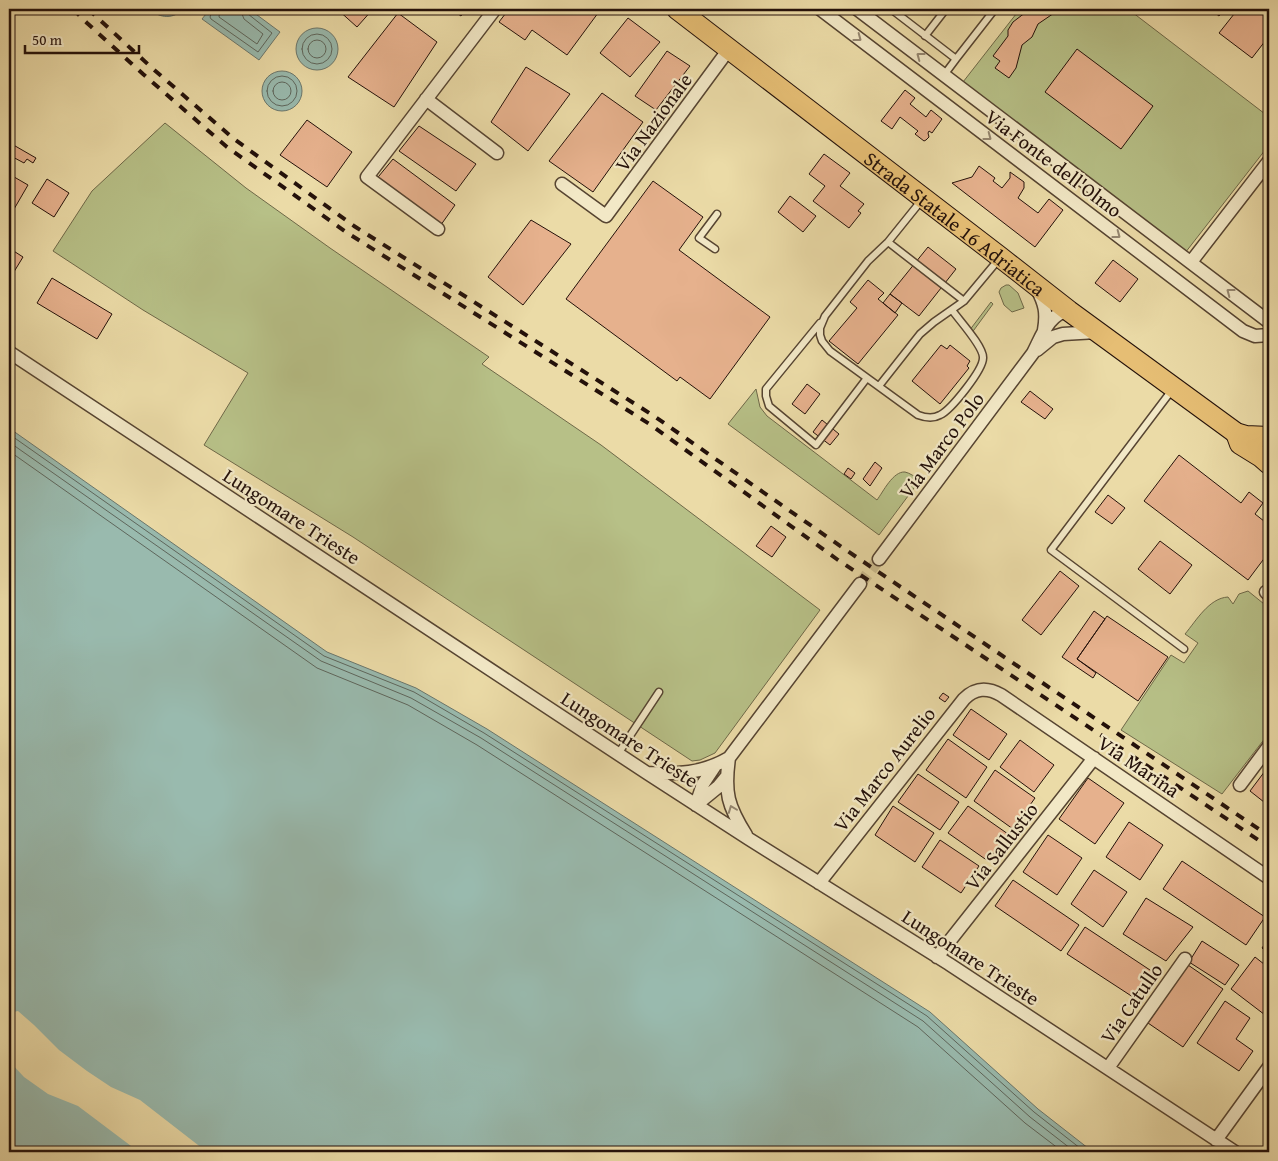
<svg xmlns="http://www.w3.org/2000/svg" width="1278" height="1161" font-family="'Gentium Book Plus',serif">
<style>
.green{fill:#b7c087;stroke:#6e6848}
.water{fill:#99baae;stroke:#6a766c}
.pier{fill:#ebdba7}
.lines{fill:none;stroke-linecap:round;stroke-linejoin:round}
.shore{stroke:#5e665c;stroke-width:1}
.building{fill:#e6b18d;stroke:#24110a}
.minor-tunnel{stroke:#cdbd8f;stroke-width:12;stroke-dasharray:12 6;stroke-linecap:butt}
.service-casing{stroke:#564431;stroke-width:9}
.minor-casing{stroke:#564431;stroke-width:15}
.primary-casing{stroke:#24110a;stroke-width:22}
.service{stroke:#f2e8c6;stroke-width:6}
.minor{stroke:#f2e8c6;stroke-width:12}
.primary{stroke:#e6be74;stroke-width:20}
.rail{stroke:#24110a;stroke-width:4;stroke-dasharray:9 9;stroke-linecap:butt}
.oneway{stroke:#958771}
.labels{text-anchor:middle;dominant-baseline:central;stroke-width:4.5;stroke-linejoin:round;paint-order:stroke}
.street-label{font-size:20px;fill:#24110a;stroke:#f2e8c6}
</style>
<rect width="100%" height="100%" fill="#ebdba7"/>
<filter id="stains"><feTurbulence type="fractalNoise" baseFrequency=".004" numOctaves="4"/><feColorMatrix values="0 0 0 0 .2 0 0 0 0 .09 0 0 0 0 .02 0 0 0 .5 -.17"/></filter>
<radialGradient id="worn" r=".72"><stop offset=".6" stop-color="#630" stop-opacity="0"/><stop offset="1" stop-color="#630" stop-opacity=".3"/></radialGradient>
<path class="green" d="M1020 9H1128L1269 117V145L1185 253 963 82Z
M165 123 246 188 330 248 489 357 482 364 601 445 820 610 715 753 700 760 692 761 353 537 204 445 248 373 143 310 53 251 92 191Z
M1006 285H1009L1018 293 1024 308 1012 312 1004 305 999 292 1001 288Z
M991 302 993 304 971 334 969 331Z
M756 389 760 407 767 416 877 500C883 492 893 471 905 472 910 473 915 477 920 480L879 535 728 424Z
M1248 591 1269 608V733L1222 794 1121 730 1171 655 1184 663 1198 643 1185 634C1196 621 1209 598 1228 597L1233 604 1239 594Z"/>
<path class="water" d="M150 9H183C174 19 160 19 150 9Z
M210 9H249L280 32 259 60 202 19Z
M296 49a21 21 0 1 1 42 0a21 21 0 1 1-42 0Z
M262 91a20 20 0 1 1 40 0a20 20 0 1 1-40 0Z
M9 428 327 652 416 688 487 729 930 1012 1038 1109 1093 1152H9Z"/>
<path class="pier" d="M18 1011 34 1025 59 1050 87 1071 111 1087 140 1100 207 1152H139L78 1106 48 1094 24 1077 9 1061V1013Z"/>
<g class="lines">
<path class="shore" d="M213 9 210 17 211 19 258 52 272 33 248 14 246 9
M220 9 219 17 257 44 263 34 244 19 240 9
M302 49a15 15 0 1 1 30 0a15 15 0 1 1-30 0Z
M308 49a9 9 0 1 1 18 0a9 9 0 1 1-18 0Z
M267 91a15 15 0 1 1 30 0a15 15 0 1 1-30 0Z
M273 91a9 9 0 1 1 18 0a9 9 0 1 1-18 0Z
M9 434 324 656 414 692 484 733 927 1016 1034 1112 1085 1152
M9 442 321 661 411 698 481 738 923 1021 1030 1117 1075 1152
M9 451 317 668 408 705 477 745 918 1027 1025 1123 1063 1152"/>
</g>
<path class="building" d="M337 9H373L357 27Z
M451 9H466L461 16Z
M509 9H601L567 55 532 30 525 40 499 22Z
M1030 9H1060L1038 24 1032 37 1022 45 1016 68 1009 78 995 68 1000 61 993 56 1008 36V30L1013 22Z
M1210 9H1225L1219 16Z
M1238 9H1269V36L1252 58 1219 33Z
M398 13 437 42 394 107 348 77Z
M628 18 660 42 630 77 600 53Z
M1077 49 1153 106 1121 149 1045 92Z
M667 51 690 66 656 110 635 96Z
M526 67 570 94 528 151 491 122Z
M905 90 915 98 910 104 926 117 931 110 942 119 932 133 929 131 928 133 929 137 926 140 924 141 915 134 918 131 900 117 892 129 881 121Z
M602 93 643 122 593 192 549 161Z
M307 120 352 152 327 187 280 155Z
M419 126 476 164 456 191 399 151Z
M10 143 36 158 33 163 27 159 24 163 9 155Z
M824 154 850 173 840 186 864 204 858 211 861 213 849 228 813 201 825 186 809 174Z
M393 159 455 205 438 229 374 182Z
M979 166 995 178 993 181 1002 188 1010 178V172L1024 182V188L1018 198 1038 213 1049 199 1063 210 1035 247 952 183 972 177Z
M9 174 28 185 10 216H9Z
M47 179 69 193 54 217 32 203Z
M653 181 703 217 679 250 770 317 710 399 680 377 677 381 566 299Z
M790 196 816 216 803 232 778 212Z
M531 220 571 244 523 305 488 277Z
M928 247 956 269 919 316 890 294Z
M9 248 23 257 9 280Z
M1113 260 1138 279 1120 302 1095 283Z
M52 278 112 314 97 339 37 303Z
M868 280 884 293 878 299 898 315 858 364 829 341 857 308 850 302Z
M890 294 902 303 895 313 883 303Z
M941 345 947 349 950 345 970 361 967 366 969 368 940 404 912 381Z
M807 384 820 394 805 414 792 404Z
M1030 391 1053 409 1045 419 1021 402Z
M822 420 839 434 830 445 813 432Z
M1179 455 1241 503 1249 492 1263 503 1255 514 1269 525V552L1248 580 1144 501Z
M875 462 882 468 870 486 863 479Z
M848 468 855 473 851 479 844 474Z
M1108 495 1125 508 1112 524 1095 512Z
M771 526 786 537 772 557 756 546Z
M1160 541 1192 565 1170 594 1138 569Z
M1060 571 1079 586 1041 635 1022 620Z
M1094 611 1105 619 1077 659 1096 673 1093 678 1062 657Z
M1107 616 1168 657 1138 701 1077 659Z
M943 693 949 697 945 702 939 698Z
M971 709 1007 734 989 760 953 735Z
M948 739 987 767 966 798 926 770Z
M1020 740 1054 765 1034 792 1000 767Z
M995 770 1035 798 1013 829 974 801Z
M1265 771 1269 774V806L1250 791Z
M918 774 959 802 940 830 898 802Z
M1088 778 1124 803 1095 844 1059 819Z
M893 806 934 833 915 862 875 835Z
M968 806 1008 834 988 861 948 833Z
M1129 822 1163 845 1140 880 1106 857Z
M1048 835 1082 858 1057 895 1023 872Z
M940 840 979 866 961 893 922 867Z
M1182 861 1265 917 1246 945 1163 889Z
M1094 870 1127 892 1103 927 1071 904Z
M1013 880 1079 925 1061 951 995 906Z
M1146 898 1193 927 1166 961 1123 934Z
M1085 927 1153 972 1136 999 1067 954Z
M1269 938V954L1262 948Z
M1202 941 1239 965 1225 985 1189 962Z
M1255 957 1269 968V1018L1231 989Z
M1188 965 1223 989 1183 1047 1148 1023Z
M1225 1001 1250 1018 1236 1039 1253 1051 1239 1071 1197 1043Z"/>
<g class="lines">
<path class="minor-tunnel" d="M860 584 879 559"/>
<g class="service-casing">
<path id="service" d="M891 9 956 59 995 9
M925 36 946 9
M944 75 956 59
M921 201 888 242 868 261 825 316 820 328V335L822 341 830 351 918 415C926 418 933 419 940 415 951 410 983 370 983 358 984 347 959 320 952 310
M888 242 964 301
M715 249 699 238 717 214
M820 323 766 389V396L769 406 816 445 867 378
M879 386 920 334 934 322 964 301 999 259
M1172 390 1051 550 1184 649
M618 754 659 692"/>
</g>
<g class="minor-casing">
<path id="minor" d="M820 9 1243 331 1255 336 1269 335
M857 9 1269 322
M426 99 497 153
M562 184 606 216 729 49
M438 229 367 177 495 9
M1191 262 1269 161
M1037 289C1045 304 1047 313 1044 330
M1037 350 1053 337 1063 334 1097 332
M9 352 647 773 749 839 949 964 1235 1152
M879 559 1033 353C1041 338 1049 312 1069 311
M1266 592 1269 595
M729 758C724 793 728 806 746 835
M647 773C677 774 702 774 729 758L860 584
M1240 785 1269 746
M696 805 703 784 715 766
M696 805 718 787 727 776
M819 883 964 699C975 688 987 687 1001 695L1269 878
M937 957 1094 758
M1108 1068 1185 959
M1216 1140 1269 1067"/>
</g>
<g class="primary-casing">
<g id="primary">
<path id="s1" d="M677 9 1000 257 1069 311 1236 433 1246 436 1269 437"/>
<path d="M1236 433 1240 444 1261 457 1269 464"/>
</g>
</g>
<use href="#service" class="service"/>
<use href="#minor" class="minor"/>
<use href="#primary" class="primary"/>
<path class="rail" d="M73 9 87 23 143 74 227 147 346 232 651 425 838 560 1269 847
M88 9 152 68 234 139 354 226 654 416 846 550 1269 836"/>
</g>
<defs><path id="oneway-chevron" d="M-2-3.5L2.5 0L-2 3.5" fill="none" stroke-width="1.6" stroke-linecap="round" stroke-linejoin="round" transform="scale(1.25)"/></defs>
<g class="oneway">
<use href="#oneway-chevron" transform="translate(858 38) rotate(37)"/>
<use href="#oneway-chevron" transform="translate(920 56) rotate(-143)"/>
<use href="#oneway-chevron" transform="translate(988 137) rotate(37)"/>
<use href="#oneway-chevron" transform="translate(1117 235) rotate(37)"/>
<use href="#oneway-chevron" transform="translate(1230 292) rotate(-143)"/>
<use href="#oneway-chevron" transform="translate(732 809) rotate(-111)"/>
</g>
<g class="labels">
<g class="street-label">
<text transform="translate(653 122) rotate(-54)">Via Nazionale</text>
<text transform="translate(1054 163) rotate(37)">Via Fonte dell'Olmo</text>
<text stroke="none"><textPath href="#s1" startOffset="351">Strada Statale 16 Adriatica</textPath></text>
<text transform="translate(941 445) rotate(-53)">Via Marco Polo</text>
<text transform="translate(292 516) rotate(33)">Lungomare Trieste</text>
<text transform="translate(630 739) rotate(33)">Lungomare Trieste</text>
<text transform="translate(1139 766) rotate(34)">Via Marina</text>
<text transform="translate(884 769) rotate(-52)">Via Marco Aurelio</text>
<text transform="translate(1001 846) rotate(-52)">Via Sallustio</text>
<text transform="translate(971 957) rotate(33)">Lungomare Trieste</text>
<text transform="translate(1131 1003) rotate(-55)">Via Catullo</text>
</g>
</g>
<rect width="1278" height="1161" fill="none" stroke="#ebdba7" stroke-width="30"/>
<rect x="10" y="10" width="1258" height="1141" fill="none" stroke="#24110a" stroke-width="2.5"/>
<rect x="15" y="15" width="1248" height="1131" fill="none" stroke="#24110a"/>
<path d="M25 45v8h114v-8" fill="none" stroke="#24110a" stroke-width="2.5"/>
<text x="32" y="45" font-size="15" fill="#24110a" stroke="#f2e8c6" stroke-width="4" paint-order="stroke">50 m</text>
<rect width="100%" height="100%" filter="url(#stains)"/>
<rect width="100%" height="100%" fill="url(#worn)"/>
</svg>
